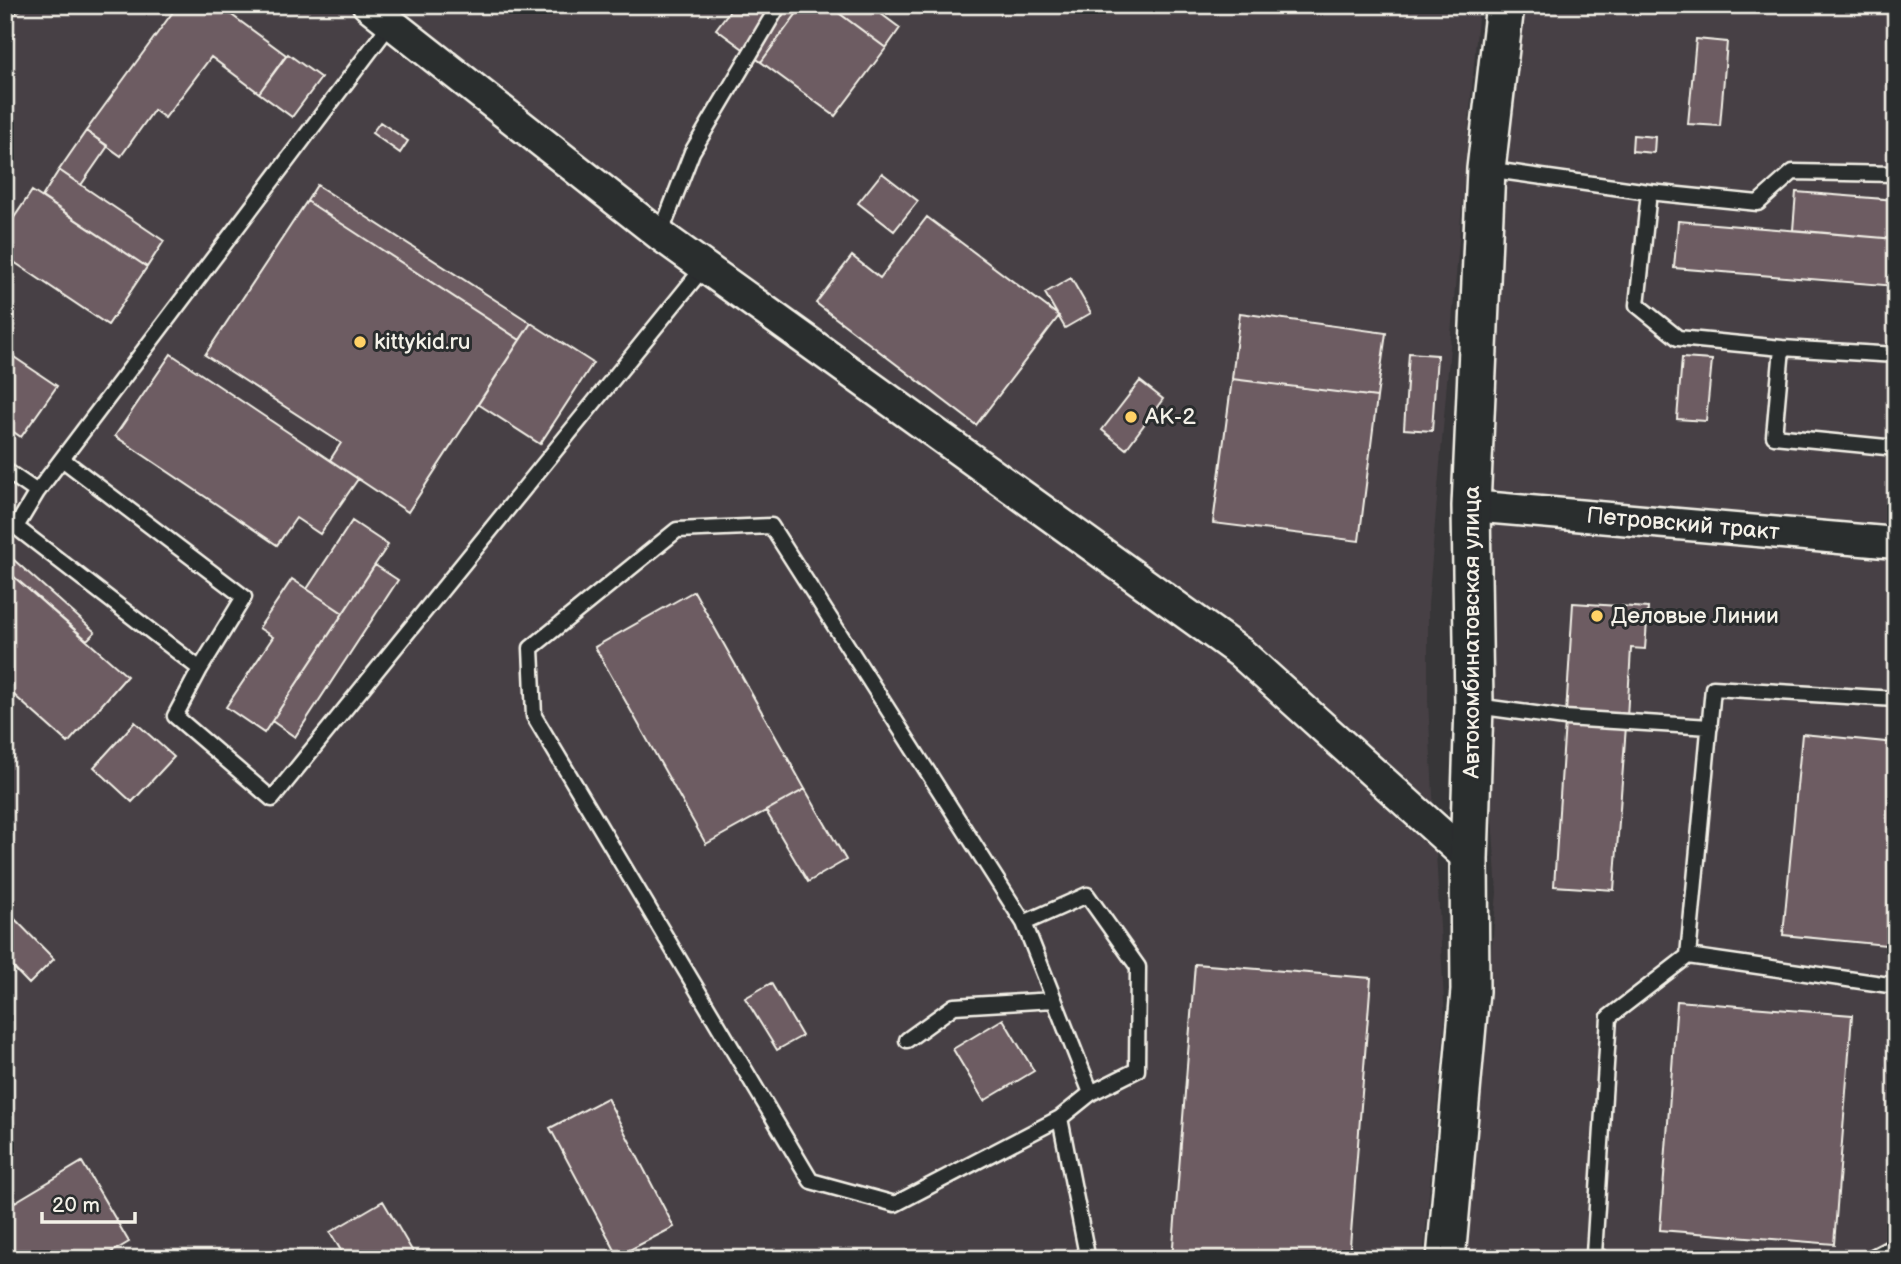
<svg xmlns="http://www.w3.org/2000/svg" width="1901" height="1264" font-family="'Balsamiq Sans',sans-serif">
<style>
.built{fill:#474145}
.building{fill:#6d5b62;stroke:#f4f1e8;stroke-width:2}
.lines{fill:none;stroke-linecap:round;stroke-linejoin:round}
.service-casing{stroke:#f4f1e8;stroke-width:19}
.minor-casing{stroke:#f4f1e8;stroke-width:35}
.tertiary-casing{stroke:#f4f1e8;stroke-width:42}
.service{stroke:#2a2d2e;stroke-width:14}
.minor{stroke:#2a2d2e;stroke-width:30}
.tertiary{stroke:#2a2d2e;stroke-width:37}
.poi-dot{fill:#ffd166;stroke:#2a2d2e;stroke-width:2.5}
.labels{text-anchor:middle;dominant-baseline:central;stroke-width:6;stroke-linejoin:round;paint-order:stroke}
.poi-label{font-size:23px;fill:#f4f1e8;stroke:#2a2d2e;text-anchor:start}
.street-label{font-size:23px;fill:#f4f1e8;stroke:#2a2d2e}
</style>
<rect width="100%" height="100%" fill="#373638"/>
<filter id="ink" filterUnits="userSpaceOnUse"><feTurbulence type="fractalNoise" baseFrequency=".0143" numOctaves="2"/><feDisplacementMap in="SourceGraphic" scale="14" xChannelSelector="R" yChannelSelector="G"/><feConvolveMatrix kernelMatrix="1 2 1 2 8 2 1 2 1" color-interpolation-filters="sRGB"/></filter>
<g filter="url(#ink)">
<path class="built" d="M5 5H1479L1428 605V701L1445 1021 1423 1259H5Z
M1524 5H1896V1259H1462L1497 893 1490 783 1469 597 1498 252Z"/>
<path class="building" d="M5 5H29L5 18Z
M178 5H218L286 55 259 93 211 57 165 118 154 110 121 156 86 131Z
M734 5H803L761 62 716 29Z
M803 5H828L886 48 835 116 761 62Z
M828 5H869L900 28 886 48Z
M1696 39 1727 42 1720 126 1688 124Z
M288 54 321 78 292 117 259 93Z
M380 122 408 141 400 153 372 133Z
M86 131 108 146 81 185 59 170Z
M1633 135 1655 137 1654 153 1632 151Z
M59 170 164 241 147 267 42 197Z
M882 173 918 201 894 231 858 203Z
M317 185 531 323 520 340 307 201Z
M32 191 147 267 108 325 5 256V231Z
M1796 192 1896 200V239L1793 230Z
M307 201 520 340 408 512 330 460 341 443 205 355Z
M927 217 1059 316 976 425 816 303 852 256 880 278Z
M1678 221 1896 239V286L1674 268Z
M1071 278 1091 313 1065 328 1045 293Z
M1240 313 1386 333 1377 397 1232 379Z
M531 323 593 363 540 444 478 404Z
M5 351 57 386 21 437 5 426Z
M1409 353 1437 355 1432 431 1404 429Z
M171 354 358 479 320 534 296 518 277 545 115 436Z
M1682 358 1712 360 1706 421 1677 419Z
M1232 379 1377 397 1359 541 1213 523Z
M1140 381 1163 399 1126 449 1102 430Z
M352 521 388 545 343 613 307 589Z
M5 552 95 632 87 640 5 569Z
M375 565 398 580 295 737 272 721Z
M5 569 127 676 68 743 5 687Z
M292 579 343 613 264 733 226 707 273 637 259 628Z
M694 591 805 789 706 844 595 647Z
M1573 603 1648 608 1645 649 1631 648 1627 718 1566 714Z
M135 722 174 757 132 802 94 767Z
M1565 722 1626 726 1614 890 1554 886Z
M1802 734 1896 743V946L1783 935Z
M805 789 846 860 808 882 766 811Z
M5 909 54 959 29 984 5 959Z
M1195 964 1371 978 1349 1259H1172Z
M771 983 802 1036 777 1050 745 998Z
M1677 1001 1852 1015 1834 1244 1660 1230Z
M1003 1019 1034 1071 984 1101 953 1049Z
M607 1098 674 1227 618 1256 550 1128Z
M82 1162 129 1242 100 1259H5V1208Z
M383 1201 417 1259H346L330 1232Z"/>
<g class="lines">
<g class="service-casing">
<path id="service" d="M1486 169 1649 192 1637 305 1678 338 1782 348
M1649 192 1758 203 1793 172 1896 174
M660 235 692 152 779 5
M1896 355 1782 348 1774 436 1896 448
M62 459 244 597 200 669
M5 470 37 492 391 23
M37 492 16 527 200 669 175 716 272 799 704 267
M1476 706 1565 718 1710 727
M1024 923 771 526 677 530 531 648 534 716 811 1181 895 1204 1060 1118
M1688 956 1896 986
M907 1040 954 1006 1054 1000
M1081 1259 1086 1250 1060 1118 1091 1093 1137 1070 1138 967 1087 895 1024 923 1091 1093
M1604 1259 1594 1254 1609 1017 1688 956 1713 688 1896 699
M1869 1259 1896 1245"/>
</g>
<g class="minor-casing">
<path id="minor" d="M368 5 660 235 1241 653 1469 859
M1471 506 1896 543"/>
</g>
<g class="tertiary-casing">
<path id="tertiary" d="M1446 1259 1470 991 1469 859 1474 706 1471 506 1486 169 1505 5"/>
</g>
<use href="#service" class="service"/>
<use href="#minor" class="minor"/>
<use href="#tertiary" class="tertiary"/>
</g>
</g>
<g class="poi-dot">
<circle cx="360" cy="342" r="7"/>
<circle cx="1131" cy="417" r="7"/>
<circle cx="1597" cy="616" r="7"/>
</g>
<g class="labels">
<g class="poi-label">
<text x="374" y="342">kittykid.ru</text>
<text x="1145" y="417">АК-2</text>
<text x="1611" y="616">Деловые Линии</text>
</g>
<g class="street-label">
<text transform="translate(1683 524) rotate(5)">Петровский тракт</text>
<text transform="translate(1472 632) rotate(-90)">Автокомбинатовская улица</text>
</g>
</g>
<rect width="1901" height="1264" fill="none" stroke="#2a2d2e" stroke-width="28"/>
<rect x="14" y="14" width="1873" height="1236" fill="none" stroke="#f4f1e8" stroke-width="2.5" filter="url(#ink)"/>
<path d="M42 1212v10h93v-10" fill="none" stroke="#f4f1e8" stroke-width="3.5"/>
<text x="52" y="1212" font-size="21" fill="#f4f1e8" stroke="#2a2d2e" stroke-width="5" paint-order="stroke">20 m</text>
</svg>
